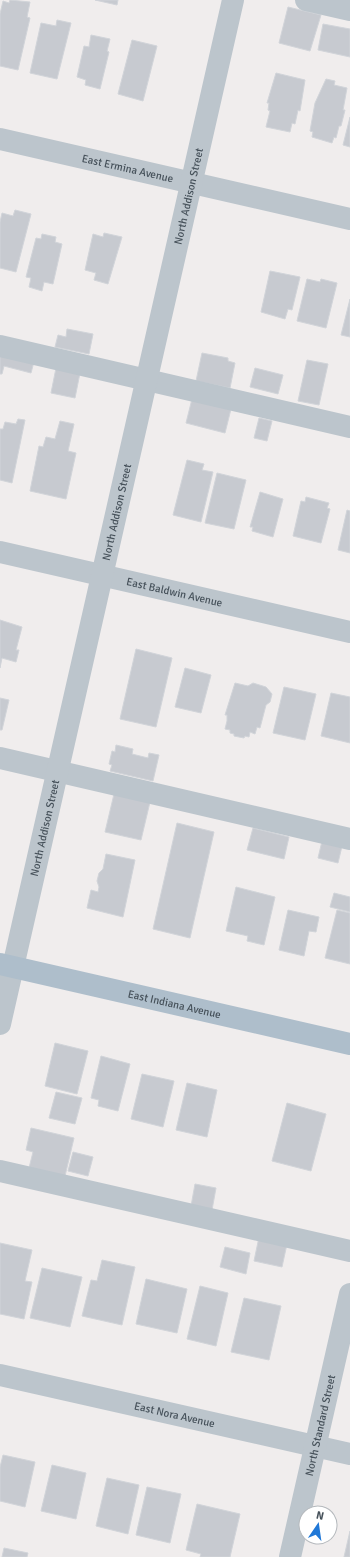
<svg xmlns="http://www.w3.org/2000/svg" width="350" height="1557" font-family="Signika,sans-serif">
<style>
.building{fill:#c7cad0;stroke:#d1d4d9}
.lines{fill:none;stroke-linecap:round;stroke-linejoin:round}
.minor{stroke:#bcc5cc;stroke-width:22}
.major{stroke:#aebecb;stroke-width:22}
.labels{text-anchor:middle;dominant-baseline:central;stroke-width:3.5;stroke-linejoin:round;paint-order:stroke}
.street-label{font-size:11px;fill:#46515a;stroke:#fff}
</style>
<rect width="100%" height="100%" fill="#f0eded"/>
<path class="building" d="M10 0 30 2 27 17 30 18 18 70 0 66V14L3 1 9 3Z
M95 0H118L117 5Z
M288 7 321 15 310 51 279 43Z
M57 20 71 23 57 79 30 73 41 23 56 26Z
M323 24 350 29V57L318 50Z
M91 35 110 39 107 51 109 52 100 89 85 85 86 80 77 77 84 46 89 47Z
M132 40 157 46 143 101 118 94Z
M276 73 305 80 300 111 298 110 295 124 292 123 290 132 266 127 270 111 268 110 269 103H267Z
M326 79 335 81 334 85 347 88 343 110H345L341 126H339L336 138 334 137 332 143 312 137 313 132 310 131 315 103Z
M350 117V147L343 145Z
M15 210 31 214 16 272 0 268V222L2 213 13 216Z
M104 233 122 237 108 284 94 280 96 273 85 270 93 234 103 237Z
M42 234 56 237 55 242 62 244 53 284 44 282 42 291 29 287 31 278 26 277 36 238 41 239Z
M270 271 300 277 292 310 288 309 285 319 261 312Z
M307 279 320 282 321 279 337 283 326 328 297 321Z
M350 299V337L341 335Z
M67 329 93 334 89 354 55 347 58 335 66 337Z
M0 349 35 358 31 373 4 366 2 374H0Z
M202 353 228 358V361L235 363 230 388 196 381Z
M307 360 328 364 319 405 298 401Z
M56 368 80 373 75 398 51 393Z
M255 368 283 375 278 394 250 387Z
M193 395 232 405 225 433 186 423Z
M259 418 272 421 267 441 254 438Z
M18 419 25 420 12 483 0 480V429H3L5 422 16 424Z
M60 421 74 424 68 451 76 453 66 499 30 491 39 446 43 447 46 437 55 439Z
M187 460 204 464 202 470 213 472 201 522 173 515Z
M217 473 246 480 234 529 205 523Z
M260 492 283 499 273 537 252 531 253 527H250Z
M306 497 329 503 327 508 330 509 321 543 293 536 301 501 305 502Z
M347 510 350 511V553L338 550Z
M0 620 22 627 16 650H19L16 662 2 658 0 668Z
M136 649 172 658 156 727 120 719Z
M185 668 211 675 201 713 175 707Z
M235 683 248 686 253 683 266 687 272 694 270 702 266 705 260 728 257 727 255 734 250 732 249 737 245 736 244 738 234 736V734L230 733V730L225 729 227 721V715H225Z
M284 687 316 694 305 740 273 733Z
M331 693 350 697V743L321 736Z
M0 698 9 700 2 730H0Z
M116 745 133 749 132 754 148 758 149 753 159 755 153 781 110 771 112 765 109 764 112 751 115 752Z
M114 794 150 802 141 840 105 832Z
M177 823 214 832 190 938 153 929Z
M253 828 289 837 284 859 247 850Z
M323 837 343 842 338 863 318 858Z
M106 854 135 860 123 917 87 908 91 890 98 892 99 887 97 881 99 873 103 869Z
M236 887 275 897 264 945 247 941 248 936 226 931Z
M334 893 350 897V912L330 907Z
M288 910 319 917 316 932 309 931 304 956 279 950Z
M337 910 350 913V964L325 958Z
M55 1043 88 1051 77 1094 45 1086Z
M101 1056 130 1064 118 1111 98 1106 99 1100 91 1098Z
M142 1074 174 1081 163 1127 131 1119Z
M187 1083 217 1090 207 1137 176 1130Z
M56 1092 82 1098 75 1124 49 1118Z
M287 1103 326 1114 311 1171 272 1161Z
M31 1128 74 1138 65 1176 29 1168 33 1152 26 1150Z
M73 1152 93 1157 88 1176 68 1171Z
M195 1184 216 1188 212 1210 191 1206Z
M259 1237 287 1244 282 1267 254 1261Z
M0 1243 32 1250 25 1281 32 1282 24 1319 0 1314Z
M225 1247 250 1253 246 1274 220 1267Z
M102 1260 135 1267 122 1325 82 1316 91 1280 97 1281Z
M42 1268 82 1277 70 1327 30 1318Z
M146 1279 187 1289 177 1333 136 1324Z
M200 1286 228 1293 216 1346 187 1339Z
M244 1298 281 1306 269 1360 231 1352Z
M3 1455 35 1462 25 1507 0 1501V1467Z
M52 1465 86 1473 76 1519 41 1511Z
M107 1478 139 1485 128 1534 96 1526Z
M147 1487 181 1494 170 1543 136 1535Z
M197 1504 240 1514 230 1557H200L201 1554 186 1550Z
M350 1531V1557H344Z
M4 1548 28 1553 27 1557H2Z"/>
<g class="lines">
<g class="minor">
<path d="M306 0 350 10"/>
<path id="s1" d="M0 139 350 219"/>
<path d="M0 346 350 427"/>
<path id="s2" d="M0 552 350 632"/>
<path d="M0 758 350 839"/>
<path id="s3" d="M0 1024 233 0"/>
<path d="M0 1171 350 1251"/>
<path id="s4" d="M0 1375 350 1454"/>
<path id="s5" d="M290 1557 350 1294"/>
</g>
<path class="major" id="s6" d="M0 964 350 1044"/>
</g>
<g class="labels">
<g class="street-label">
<text stroke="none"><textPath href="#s1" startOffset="131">East Ermina Avenue</textPath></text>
<text stroke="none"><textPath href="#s3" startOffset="849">North Addison Street</textPath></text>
<text stroke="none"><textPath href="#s3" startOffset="525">North Addison Street</textPath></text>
<text stroke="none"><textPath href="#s2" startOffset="179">East Baldwin Avenue</textPath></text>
<text stroke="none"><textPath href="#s3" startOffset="201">North Addison Street</textPath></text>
<text stroke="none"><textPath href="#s6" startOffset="179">East Indiana Avenue</textPath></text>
<text stroke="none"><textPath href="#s4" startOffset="179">East Nora Avenue</textPath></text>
<text stroke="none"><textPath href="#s5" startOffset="135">North Standard Street</textPath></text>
</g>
</g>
<g transform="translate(318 1525) rotate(13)"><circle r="19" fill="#ffffff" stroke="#b5b9bd"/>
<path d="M0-3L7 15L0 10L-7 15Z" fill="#2078d7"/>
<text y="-6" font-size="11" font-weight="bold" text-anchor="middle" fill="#46515a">N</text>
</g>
</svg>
